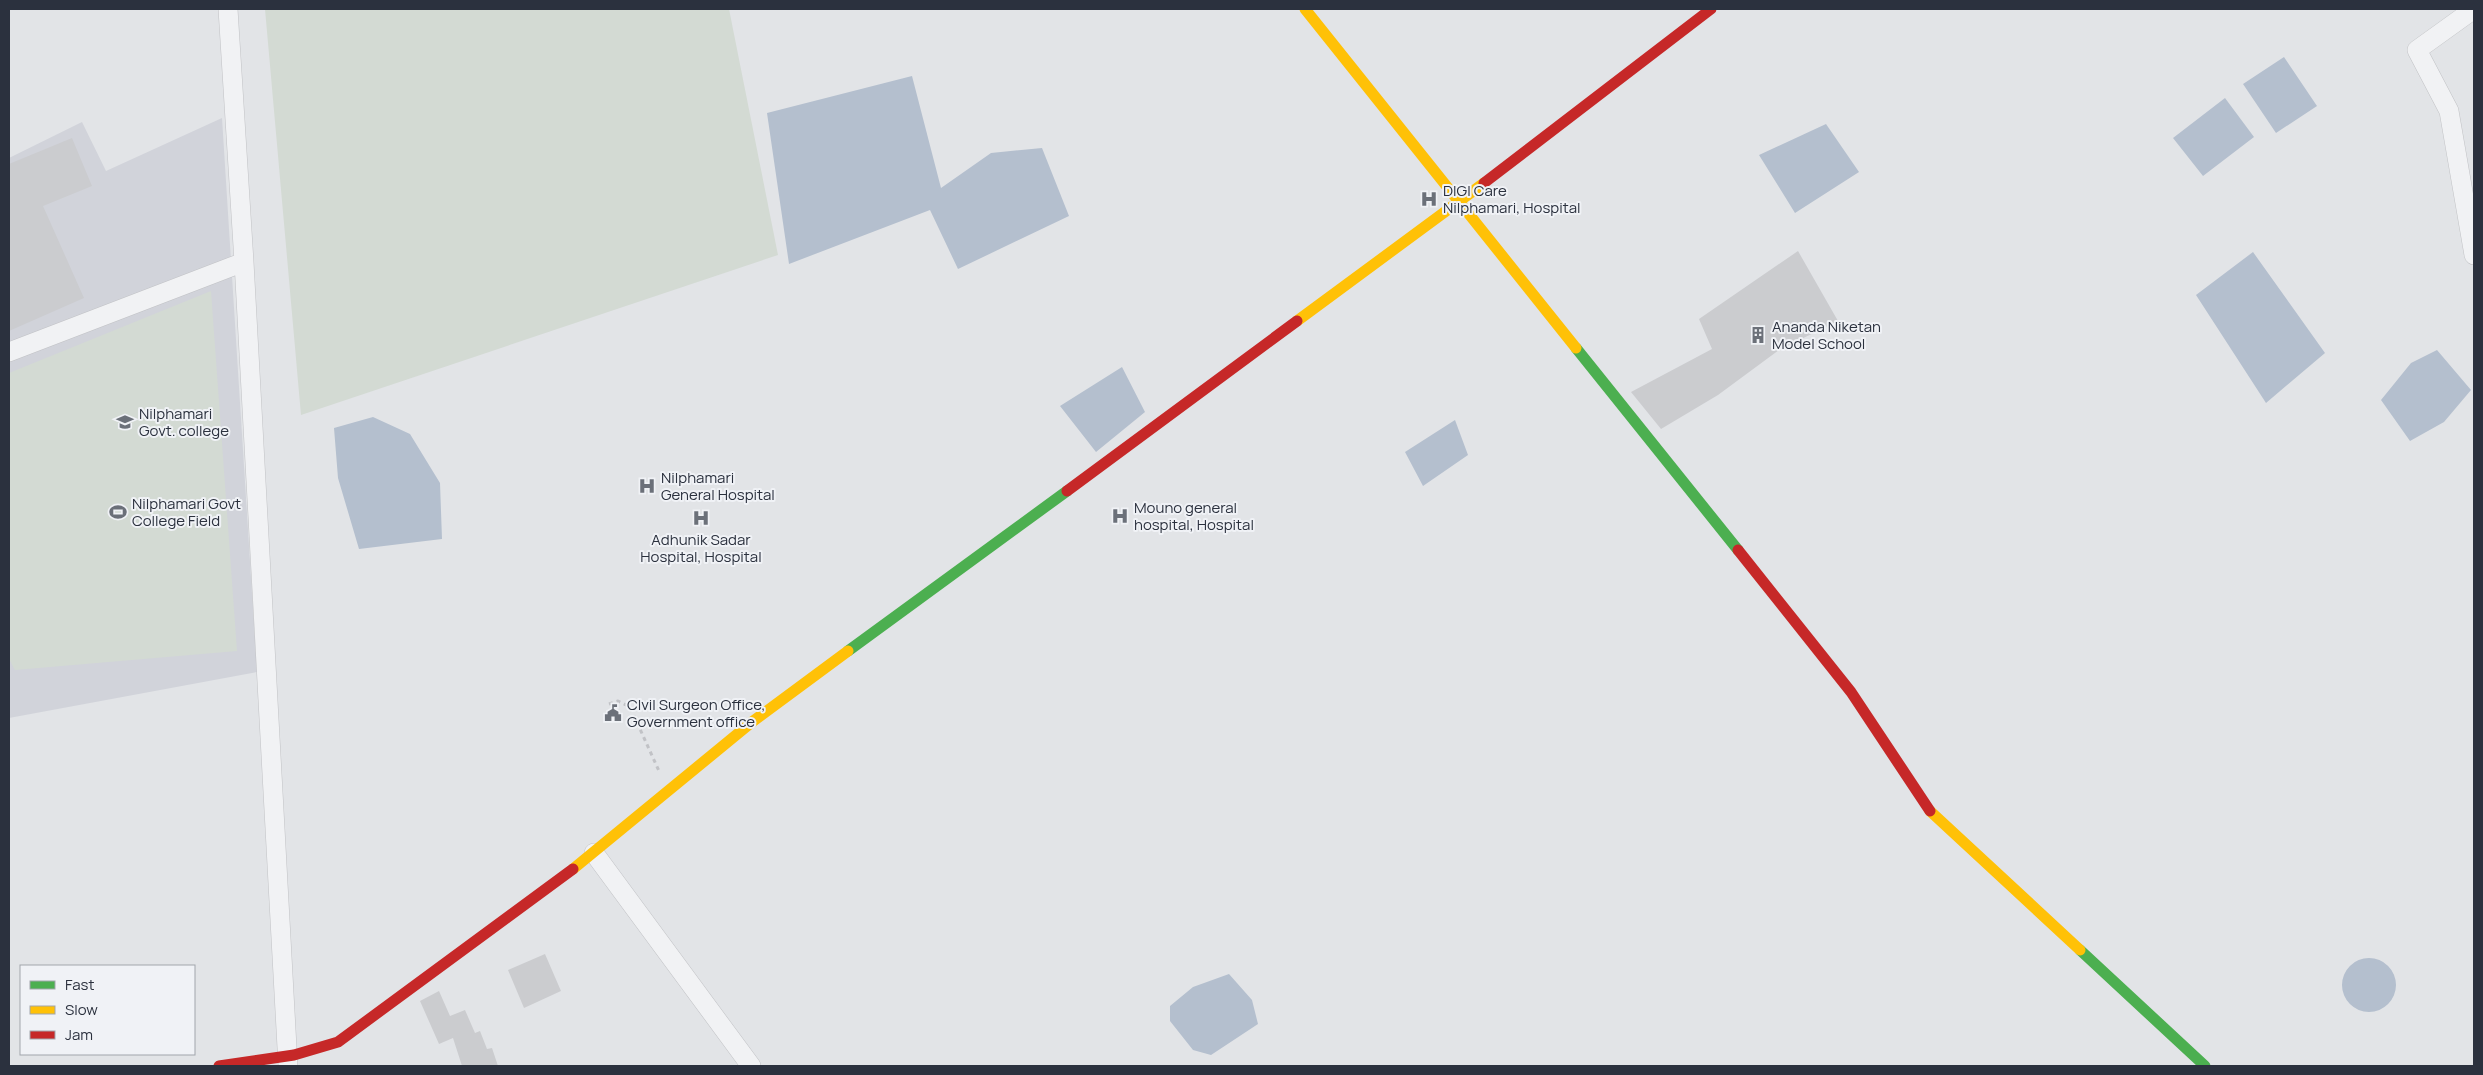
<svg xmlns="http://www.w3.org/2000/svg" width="2483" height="1075" font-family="Manrope,sans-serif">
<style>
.built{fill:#d1d3da}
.green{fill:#d3dad3}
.water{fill:#b4bfce}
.building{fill:#cbcccf}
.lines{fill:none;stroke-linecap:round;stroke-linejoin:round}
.street-casing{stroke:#c1c2c5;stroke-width:20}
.path{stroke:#c1c2c6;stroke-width:3;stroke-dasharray:4 4;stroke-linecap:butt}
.street{stroke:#f1f2f4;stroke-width:19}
.fast{stroke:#4caf50;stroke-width:11}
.slow{stroke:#ffc107;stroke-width:11}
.jam{stroke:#c62828;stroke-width:11}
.labels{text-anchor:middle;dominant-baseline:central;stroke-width:4;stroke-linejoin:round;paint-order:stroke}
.poi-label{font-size:15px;fill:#2b313e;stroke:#f0f2f6;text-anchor:start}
</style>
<rect width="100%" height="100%" fill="#e2e4e7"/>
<path class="built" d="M222 118 257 672 9 718V158L82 122 106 171Z"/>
<path class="green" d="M265 9H729L778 255 301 415Z
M211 291 237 651 15 670 9 659V373Z"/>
<path class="water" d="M2284 57 2317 106 2276 133 2243 84Z
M912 76 941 188 991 153 1042 148 1069 216 958 269 930 210 789 264 767 113Z
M2225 98 2254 137 2203 176 2173 138Z
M1826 124 1859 172 1795 213 1759 155Z
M2253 252 2325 353 2266 403 2196 295Z
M2437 350 2471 390 2444 422 2410 441 2381 400 2411 363Z
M1122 367 1145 412 1096 452 1060 406Z
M373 417 410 434 440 483 442 539 359 549 338 478 334 428Z
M1455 420 1468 455 1423 486 1405 452Z
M2342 985a27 27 0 1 1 54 0a27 27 0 1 1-54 0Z
M1229 974 1252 1000 1258 1024 1211 1055 1193 1050 1170 1021V1006L1193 987Z"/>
<path class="building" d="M72 138 92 186 43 206 84 298 9 331V164Z
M1798 251 1838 321 1779 350 1718 395 1661 429 1631 392 1712 349 1699 319Z
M545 954 561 991 524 1008 508 970Z
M439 991 450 1016 465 1010 475 1033 480 1031 487 1049 492 1048 498 1066H462L453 1038 439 1044 420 1001Z"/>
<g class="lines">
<g class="street-casing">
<path id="street" d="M228 9 244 262 288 1066
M2474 9 2417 50 2449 111 2474 255
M9 352 244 262
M594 853 751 1066"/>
</g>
<path class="path" d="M609 704 618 701 630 707 659 771"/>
<use href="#street" class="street"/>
<path class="fast" d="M1576 348 1738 550
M848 651 1067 491
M2080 950 2205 1066"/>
<path class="slow" d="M1305 9 1576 348
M1297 321 1484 183
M1930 811 2080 950
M573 869 752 722 848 651"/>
<path class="jam" d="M1484 183 1711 9
M1067 491 1297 321
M1738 550 1851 692 1930 811
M219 1066 294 1055 338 1042 573 869"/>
</g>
<defs>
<g id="hospital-bare" transform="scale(1.35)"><path d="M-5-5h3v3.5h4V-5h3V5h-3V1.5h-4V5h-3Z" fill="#6b7079" stroke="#f0f2f6" stroke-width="2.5" paint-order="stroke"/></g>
<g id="building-bare" transform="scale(1.35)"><path d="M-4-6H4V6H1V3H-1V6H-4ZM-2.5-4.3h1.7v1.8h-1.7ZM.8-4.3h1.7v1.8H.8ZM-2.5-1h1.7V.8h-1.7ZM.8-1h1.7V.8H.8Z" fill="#6b7079" stroke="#f0f2f6" stroke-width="2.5" paint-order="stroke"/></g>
<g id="university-bare" transform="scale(1.35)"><path d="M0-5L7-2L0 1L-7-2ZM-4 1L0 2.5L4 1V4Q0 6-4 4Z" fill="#6b7079" stroke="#f0f2f6" stroke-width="2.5" paint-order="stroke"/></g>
<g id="stadium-bare" transform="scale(1.35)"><path d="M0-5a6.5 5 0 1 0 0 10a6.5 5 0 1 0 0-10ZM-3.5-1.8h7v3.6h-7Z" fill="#6b7079" stroke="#f0f2f6" stroke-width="2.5" paint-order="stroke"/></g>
<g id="civic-bare" transform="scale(1.35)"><path d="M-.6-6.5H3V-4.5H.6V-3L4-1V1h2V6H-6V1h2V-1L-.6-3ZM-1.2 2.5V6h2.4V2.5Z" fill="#6b7079" stroke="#f0f2f6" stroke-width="2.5" paint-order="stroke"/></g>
</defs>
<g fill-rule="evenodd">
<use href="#hospital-bare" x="1429" y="199"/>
<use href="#building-bare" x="1758" y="335"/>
<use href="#university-bare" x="125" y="422"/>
<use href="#hospital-bare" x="647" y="486"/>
<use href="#stadium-bare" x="118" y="512"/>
<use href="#hospital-bare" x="1120" y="516"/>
<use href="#hospital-bare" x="701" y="518"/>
<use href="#civic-bare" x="613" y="713"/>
</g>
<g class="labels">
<g class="poi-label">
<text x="1443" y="190">DIGI Care<tspan x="1443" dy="17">Nilphamari, Hospital</tspan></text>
<text x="1772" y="326">Ananda Niketan<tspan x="1772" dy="17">Model School</tspan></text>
<text x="139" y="413">Nilphamari<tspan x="139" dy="17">Govt. college</tspan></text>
<text x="661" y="477">Nilphamari<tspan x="661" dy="17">General Hospital</tspan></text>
<text x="132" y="503">Nilphamari Govt<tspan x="132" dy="17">College Field</tspan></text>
<text x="1134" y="507">Mouno general<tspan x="1134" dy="17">hospital, Hospital</tspan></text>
<text x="701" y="539" text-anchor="middle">Adhunik Sadar<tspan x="701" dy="17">Hospital, Hospital</tspan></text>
<text x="627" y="704">CIvil Surgeon Office,<tspan x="627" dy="17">Government office</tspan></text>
</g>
</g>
<rect width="2483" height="1075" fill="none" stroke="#2b313e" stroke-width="20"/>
<rect x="20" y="965" width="175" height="90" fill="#f0f2f6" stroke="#a1a5ac"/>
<rect x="30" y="981" width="25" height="8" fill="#4caf50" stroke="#a1a5ac"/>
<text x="65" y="990" font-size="15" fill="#2b313e">Fast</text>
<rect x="30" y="1006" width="25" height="8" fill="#ffc107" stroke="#a1a5ac"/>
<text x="65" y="1015" font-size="15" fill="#2b313e">Slow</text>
<rect x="30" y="1031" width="25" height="8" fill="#c62828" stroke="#a1a5ac"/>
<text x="65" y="1040" font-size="15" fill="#2b313e">Jam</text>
</svg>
